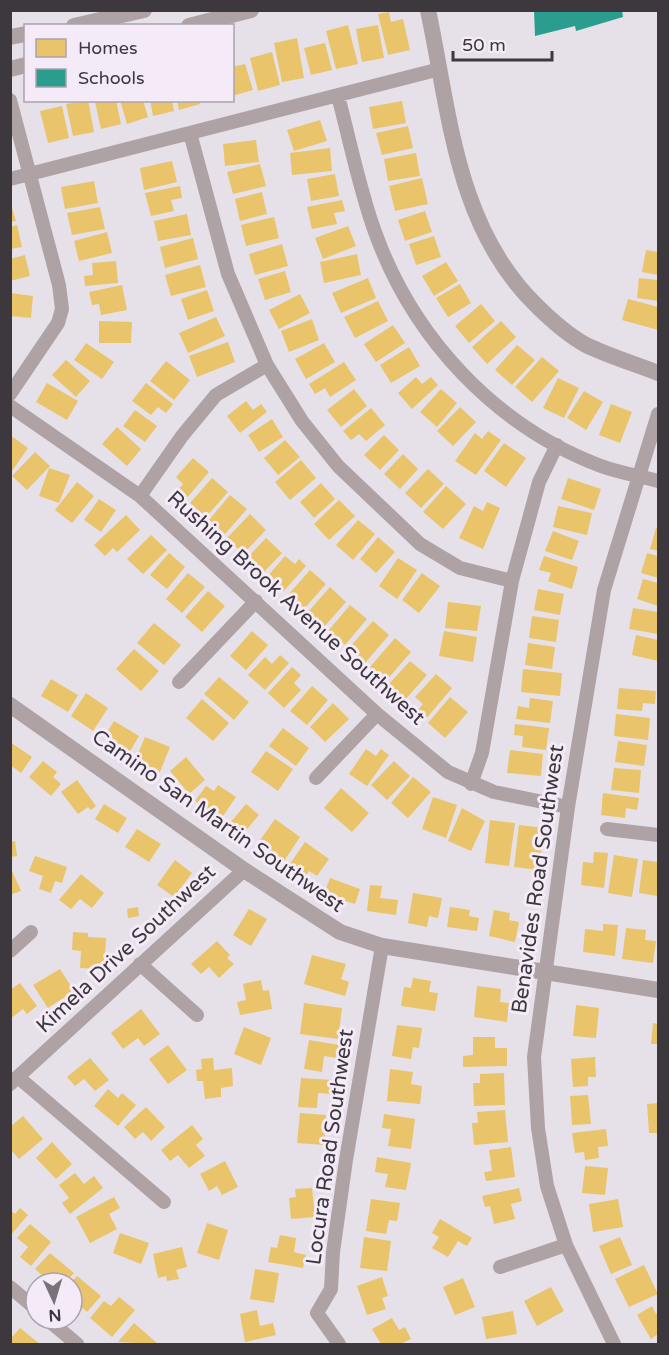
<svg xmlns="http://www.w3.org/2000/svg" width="669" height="1355" font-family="'Varela Round',sans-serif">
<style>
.homes{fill:#e9c46a}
.schools{fill:#2a9d8f}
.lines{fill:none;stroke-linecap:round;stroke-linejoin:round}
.minor{stroke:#afa2a5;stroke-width:14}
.tertiary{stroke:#afa2a5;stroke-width:16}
.labels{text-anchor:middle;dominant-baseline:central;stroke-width:6;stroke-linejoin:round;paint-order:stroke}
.street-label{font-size:21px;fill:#3c383e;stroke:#f5ebf8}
</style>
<rect width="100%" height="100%" fill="#e6e1e8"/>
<path class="homes" d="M389 12 391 22 403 19 410 50 388 55 378 14Z
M348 25 358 64 336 69 326 31Z
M378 25 384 58 362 62 356 29Z
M297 38 304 78 282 82 274 43Z
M325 43 332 70 311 75 304 48Z
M272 52 280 85 258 91 250 58Z
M245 64 253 90 232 96V67Z
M88 100 94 132 73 136 66 104Z
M102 100H116L121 124 101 129 95 102Z
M120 100H143L148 117 127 124Z
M150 100H172L174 111 153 116Z
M177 100H199L200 104 179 110Z
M402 101 406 123 373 129 369 107Z
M62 106 69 138 48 143 40 111Z
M320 120 327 141 294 151 287 130Z
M408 126 413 148 382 155 376 133Z
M256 140 259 162 225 166 223 144Z
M330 148 332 171 292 175 290 153Z
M416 153 420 176 388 181 384 159Z
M172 161 177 182 144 190 140 168Z
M260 164 266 186 233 194 227 172Z
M335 174 339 196 311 201 307 179Z
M422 178 428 204 395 211 389 186Z
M94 181 98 203 65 209 61 187Z
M180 186 182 198 171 200 174 211 151 216 145 193Z
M262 192 267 214 240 221 235 199Z
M342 200 345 211 334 213 337 224 312 229 307 207Z
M10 201 16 221 10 222Z
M100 207 105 229 72 235 67 213Z
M425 211 432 232 405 241 398 220Z
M187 214 191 235 158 241 154 221Z
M274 217 279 238 246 246 241 225Z
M17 225 22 247 10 249V227Z
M348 226 356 246 323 259 315 238Z
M107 232 112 253 79 261 74 241Z
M434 236 441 257 416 265 409 244Z
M193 238 198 259 165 268 160 247Z
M282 244 288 266 255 275 249 254Z
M646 250 658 252V275L642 272Z
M357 254 361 275 324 283 320 262Z
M25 255 30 276 10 281V259Z
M116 261 118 283 85 286 84 276 93 275 92 263Z
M446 262 458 281 434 296 422 276Z
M200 265 206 287 171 296 165 275Z
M285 271 291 292 265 300 258 279Z
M368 278 376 298 341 313 332 293Z
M639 278 658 280V301L637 298Z
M460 284 471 303 448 317 436 298Z
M122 285 127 310 101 315 99 304 92 305 89 292Z
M207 290 214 311 188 320 181 299Z
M10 293 33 296 31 318 10 316Z
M300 294 310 313 279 329 269 310Z
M628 299 658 307V330L622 320Z
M378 301 388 321 355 338 344 317Z
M481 304 495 321 469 343 455 326Z
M216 317 225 336 188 353 179 333Z
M312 319 319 340 289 352 281 331Z
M99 321 132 322 131 343H99Z
M501 321 516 337 487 364 472 347Z
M393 325 405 343 376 362 364 344Z
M228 342 235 362 197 377 189 356Z
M86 343 114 362 102 379 74 360Z
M324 343 335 362 306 379 295 359Z
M517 345 535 360 512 385 495 370Z
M409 347 420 366 391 383 380 365Z
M542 357 559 371 532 402 515 387Z
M66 360 90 381 76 397 52 375Z
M166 361 190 380 174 400 150 381Z
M344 362 356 380 330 397 325 388 315 394 309 384Z
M416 377 422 384 431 377 438 385 412 409 398 393Z
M558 378 579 388 564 418 543 408Z
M47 383 78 401 67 420 36 402Z
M146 383 173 404 166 413 158 407 151 415 132 401Z
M354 389 367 406 341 427 327 410Z
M441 389 457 403 437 427 420 412Z
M584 391 603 402 586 430 567 418Z
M246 401 253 410 261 404 267 412 240 433 227 416Z
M611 404 632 412 620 443 599 435Z
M460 407 476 422 453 446 437 431Z
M371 408 385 425 366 441 359 434 351 440 343 431Z
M135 410 157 426 145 442 123 426Z
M272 419 283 437 259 452 248 435Z
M117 427 141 449 127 466 102 444Z
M488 431 501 440 476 475 455 461 475 433 482 439Z
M10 435 28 448 10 474Z
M384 435 399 450 380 470 364 455Z
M285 440 300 457 278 475 264 458Z
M504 443 526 458 506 487 484 471Z
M35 452 50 466 27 490 12 476Z
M403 454 418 469 400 489 384 474Z
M193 458 209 472 186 499 177 491 183 484 176 477Z
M301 460 316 478 290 500 275 482Z
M49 468 70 475 59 503 39 496Z
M428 469 444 484 421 508 405 493Z
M212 478 228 492 206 517 190 503Z
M568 478 601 489 594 510 561 499Z
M77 482 94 496 72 523 55 510Z
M321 483 335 499 314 518 300 502Z
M446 486 466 504 443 529 423 512Z
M230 495 247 509 225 534 209 520Z
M99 499 116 510 101 532 84 520Z
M339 500 355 516 329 540 314 524Z
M487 502 500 508 483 549 459 538 474 506 483 511Z
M558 506 592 513 587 535 553 527Z
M250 514 266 530 243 554 227 538Z
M126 515 140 530 117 552 113 548 105 556 94 545Z
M358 520 375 534 353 560 336 545Z
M656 528 658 529V551L650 549Z
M553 531 579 541 572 560 545 551Z
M151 535 167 550 143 574 127 559Z
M378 537 395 552 376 573 360 559Z
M266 538 282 553 263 573 247 558Z
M169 553 185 567 167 589 150 575Z
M647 553 658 556V578L641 573Z
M285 556 295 564 299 559 306 566 283 592 267 577Z
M544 556 578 567 572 589 548 581 551 573 539 570Z
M398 558 417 570 397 599 379 586Z
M310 570 326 584 304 609 288 595Z
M188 573 205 587 182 613 166 599Z
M422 573 440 586 419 613 402 600Z
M643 579 658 583V606L637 599Z
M330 587 346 602 324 627 308 612Z
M538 589 564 594 560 615 534 610Z
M208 591 225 606 202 632 185 617Z
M448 602 481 606 477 631 445 628Z
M350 605 367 619 345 645 328 631Z
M633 608 658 612V634L629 629Z
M532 616 559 620 556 642 529 638Z
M373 621 389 635 365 663 348 649Z
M154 623 181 645 164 665 137 643Z
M252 631 268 645 246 670 230 656Z
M444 631 477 637 473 662 439 656Z
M636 635 658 640V661L632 655Z
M395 638 411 652 385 682 369 668Z
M528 643 555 647 552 669 525 665Z
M134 649 159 671 141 691 116 669Z
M280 655 289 663 265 690 248 675 265 657 272 664Z
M410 661 427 675 404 701 387 686Z
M292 667 301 675 294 683 301 690 284 708 268 693Z
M523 669 562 673 560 696 521 692Z
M436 674 452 688 425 720 416 712 423 704 415 697Z
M219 677 249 702 234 720 204 694Z
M51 679 78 695 68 712 41 696Z
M312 686 328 700 307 725 290 711Z
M619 688 656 691 655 704 643 703 642 711 617 709Z
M86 693 108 708 93 731 71 716Z
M450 697 468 712 445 738 428 723Z
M530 698 553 701 550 723 516 719 518 706 529 708Z
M202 699 229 723 213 741 186 718Z
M333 703 349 719 325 742 310 727Z
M616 714 650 718 648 740 614 736Z
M114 721 139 736 129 753 104 737Z
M515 724 549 728 546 750 522 747 523 736 514 735Z
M283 728 309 748 296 766 269 746Z
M145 737 170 747 160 772 135 761Z
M618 741 647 745 644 766 615 762Z
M10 742 32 757 21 773 10 765Z
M366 749 376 756 381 749 389 755 367 786 349 774Z
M510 750 543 754 541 776 507 773Z
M266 751 293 769 278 791 251 772Z
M186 757 205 780 189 794 170 771Z
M43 761 57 772 53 777 61 784 51 796 29 777Z
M394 761 410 776 387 800 371 785Z
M614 768 641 770 639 793 611 790Z
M413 777 431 792 408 818 391 803Z
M77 780 96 806 91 810 88 807 78 814 61 792Z
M218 785 236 797 221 819 195 801 206 786 214 791Z
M341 788 369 813 352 832 324 808Z
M603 793 639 798 637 810 626 808 625 818 601 815Z
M433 797 457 805 446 838 422 829Z
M104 804 127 818 118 833 95 819Z
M246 804 259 815 242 835 229 824Z
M462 808 485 821 471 851 448 841Z
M275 819 300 837 284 861 258 843Z
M490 820 515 823 509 866 485 863Z
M519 825 544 828 539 870 514 867Z
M137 829 161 844 149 862 125 847Z
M15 841 17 856 10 857V842Z
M305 842 329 859 317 876 309 871 303 879 287 868Z
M594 852 608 853 604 888 581 885 583 862 593 863Z
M614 855 638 859 632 897 608 893Z
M35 856 67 867 62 883 55 881 51 893 39 889 43 876 29 871Z
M175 860 192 873 174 897 157 885Z
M643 860 658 862V896L639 893Z
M10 866 21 891 10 895Z
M81 874 104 893 92 908 80 899 71 909 59 900Z
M330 878 360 889 355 904 324 894Z
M370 885 382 886 380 898 398 900 396 915 367 911Z
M413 893 442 898 438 918 429 916 427 927 408 923Z
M138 907 139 916 128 918 127 909Z
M450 907 470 910 469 916 479 918 477 931 447 927Z
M249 909 267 919 251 946 233 935Z
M494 910 510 913 509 920 519 922 515 942 489 936Z
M603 924 618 925 615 956 583 952 585 929 603 931Z
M626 928 646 930 645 940 656 941 653 963 622 959Z
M73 932 88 933V937L106 938 104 969 80 968 81 951 72 950Z
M217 941 230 955 227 958 234 964 219 978 209 967 201 974 191 964Z
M312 955 346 964 341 979 349 982 345 996 304 984Z
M60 969 74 991 48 1008 33 985Z
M413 978 431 981 429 992 438 993 435 1011 401 1006 404 987 411 988Z
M261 980 263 991 269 990 272 1009 240 1015 237 1002 246 1000 243 984Z
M20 983 37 1006 27 1014 23 1009 10 1019V990Z
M477 986 501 989 500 1002 509 1003 507 1022 474 1017Z
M304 1003 342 1008 338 1039 300 1034Z
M576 1005 599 1008 596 1038 573 1036Z
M141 1009 160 1034 144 1046 138 1038 123 1049 111 1033Z
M653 1023 658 1024V1044H651Z
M397 1025 422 1028 419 1048 413 1047 411 1059 392 1056Z
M244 1027 271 1038 261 1065 234 1054Z
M473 1037H495V1048H507V1066L463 1067V1056L473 1055Z
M309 1040 339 1045 337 1058 324 1056 322 1072 304 1069Z
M168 1045 187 1070 168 1084 149 1059Z
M595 1057 596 1077H588V1086L573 1087 571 1059Z
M90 1058 109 1080 95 1091 84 1079 75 1086 67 1077Z
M213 1058 214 1070 232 1068 233 1086 221 1088V1097L205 1099 203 1081H197L196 1070 202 1069 201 1059Z
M390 1069 413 1072 411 1084 422 1086 420 1104 387 1101Z
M504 1073 505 1105 474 1106 473 1083H480V1074Z
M301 1078 333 1080 332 1094 318 1093 317 1108 298 1107Z
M108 1089 118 1098 122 1093 136 1105 118 1126 94 1106Z
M588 1095 591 1124 572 1125 570 1096Z
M658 1103V1133H649L647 1104Z
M146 1107 165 1127 151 1141 143 1132 135 1139 124 1127Z
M505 1110 508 1142 474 1145 472 1123H478L477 1112Z
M300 1113 326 1115 324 1145 297 1143Z
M384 1114 415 1119 411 1149 388 1146 391 1129 382 1128Z
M23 1116 43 1139 19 1159 10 1149V1127Z
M192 1125 203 1139 196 1145 205 1156 189 1168 178 1155 170 1161 161 1150Z
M606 1129 608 1146 598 1147 599 1158 585 1160 584 1152 575 1153 572 1133Z
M52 1142 72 1164 56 1179 36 1158Z
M511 1147 515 1177 486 1181 484 1172 492 1171 489 1150Z
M377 1157 411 1163 406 1190 385 1187 388 1174 375 1172Z
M225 1161 238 1187 222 1195 217 1186 209 1191 200 1174Z
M585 1166 608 1168 605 1195 582 1193Z
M75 1173 84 1184 94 1176 103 1188 70 1214 62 1203 69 1198 59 1185Z
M312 1188 315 1217 291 1219 289 1198 296 1197 295 1189Z
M519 1188 522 1201 511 1204 515 1219 494 1224 490 1206 485 1207 482 1196Z
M114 1197 120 1208 109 1214 117 1229 90 1243 76 1217Z
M371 1199 400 1203 397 1221 389 1220 386 1234 366 1231Z
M618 1199 623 1227 593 1232 589 1204Z
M20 1208 28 1215 10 1236V1210L15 1214Z
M440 1219 472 1238 467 1246 458 1241 448 1257 432 1248 439 1237 432 1233Z
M207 1223 228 1230 219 1260 197 1253Z
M30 1224 51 1242 31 1266 20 1257 28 1247 17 1238Z
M120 1233 149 1243 141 1264 113 1253Z
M280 1235 296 1238 294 1252 306 1255 303 1268 268 1262 271 1247 277 1248Z
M364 1237 391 1241 387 1271 360 1268Z
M620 1237 632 1265 611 1274 599 1246Z
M182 1247 187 1267 176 1270 179 1279 167 1281 166 1276 158 1278 153 1254Z
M50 1253 74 1273 65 1283H51L35 1269Z
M644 1265 658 1294 629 1307 615 1279Z
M255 1269 279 1273 274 1303 250 1299Z
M77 1276 101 1296 87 1312 72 1299V1282Z
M382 1277 388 1296 382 1298 386 1309 367 1315 357 1286Z
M463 1278 475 1307 455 1315 443 1287Z
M551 1287 564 1311 537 1326 524 1301Z
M119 1297 135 1310 112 1337 90 1318 104 1301 111 1306Z
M652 1306 656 1314 658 1312V1334L651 1339 637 1315Z
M257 1310 260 1326 273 1323 276 1335 245 1342 240 1314Z
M513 1311 517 1334 486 1339 482 1317Z
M392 1318 399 1330 405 1327 411 1339 400 1344H381L372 1329Z
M134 1323 157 1343 156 1344 118 1342Z
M20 1328 40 1344 10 1343V1339Z"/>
<path class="schools" d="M534 10H622L623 17 576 31 575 26 535 36Z"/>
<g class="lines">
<path class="minor" d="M338 96C350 141 359 188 375 232 413 338 495 426 601 466 620 473 640 476 658 481
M10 100 59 285 62 309 58 323 10 394
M190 133 228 274 267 365 302 421 338 466 420 544 460 568 512 581
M10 179 440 69
M10 406 140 496 377 714 448 772 494 792 568 807
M140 496 182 436 216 395 267 365
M179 682 256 601
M316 778 377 714
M471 784 482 753 512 581 539 482 557 445
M607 829 658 835
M10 951 31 932
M140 964 197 1015
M18 1077 164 1202
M10 1084 244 870
M500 1267 566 1245
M10 1287 36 1309
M47 1319 77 1344
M339 1344 317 1313 331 1289 333 1252 346 1160 382 946
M614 1344 566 1245 547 1186 538 1128 534 1057 568 807 604 590 658 414"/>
<path class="tertiary" d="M428 10C450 114 456 227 536 305 551 320 568 335 586 345 609 356 635 364 658 373
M74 26 144 10
M189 26 251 10
M10 37 26 34
M10 69 26 65
M10 705 244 870 340 932 382 946 658 990"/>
</g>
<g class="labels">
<g class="street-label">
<text transform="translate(296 608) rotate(42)">Rushing Brook Avenue Southwest</text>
<text transform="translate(218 821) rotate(35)">Camino San Martin Southwest</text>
<text transform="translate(538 879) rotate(-82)">Benavides Road Southwest</text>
<text transform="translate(126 949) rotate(-43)">Kimela Drive Southwest</text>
<text transform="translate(330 1147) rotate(-82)">Locura Road Southwest</text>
</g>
</g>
<rect width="669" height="1355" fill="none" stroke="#3c383e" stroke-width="24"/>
<rect x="24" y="24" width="210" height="78" fill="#f5ebf8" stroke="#aba3ae" stroke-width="1.5"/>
<rect x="36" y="39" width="30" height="18" fill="#e9c46a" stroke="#aba3ae" stroke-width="1.5"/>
<text x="78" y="54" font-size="18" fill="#3c383e">Homes</text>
<rect x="36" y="69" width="30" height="18" fill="#2a9d8f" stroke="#aba3ae" stroke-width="1.5"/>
<text x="78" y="84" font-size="18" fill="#3c383e">Schools</text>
<g transform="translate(54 1301) rotate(176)"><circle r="28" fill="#f5ebf8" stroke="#aba3ae" stroke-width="1.5"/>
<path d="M0-4.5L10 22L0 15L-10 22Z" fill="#78737a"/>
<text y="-9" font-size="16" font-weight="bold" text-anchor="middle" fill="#3c383e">N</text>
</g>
<path d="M453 51v9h99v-9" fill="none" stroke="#3c383e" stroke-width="3"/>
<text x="462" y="51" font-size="18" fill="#3c383e" stroke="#f5ebf8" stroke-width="4.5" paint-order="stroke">50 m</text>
</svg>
